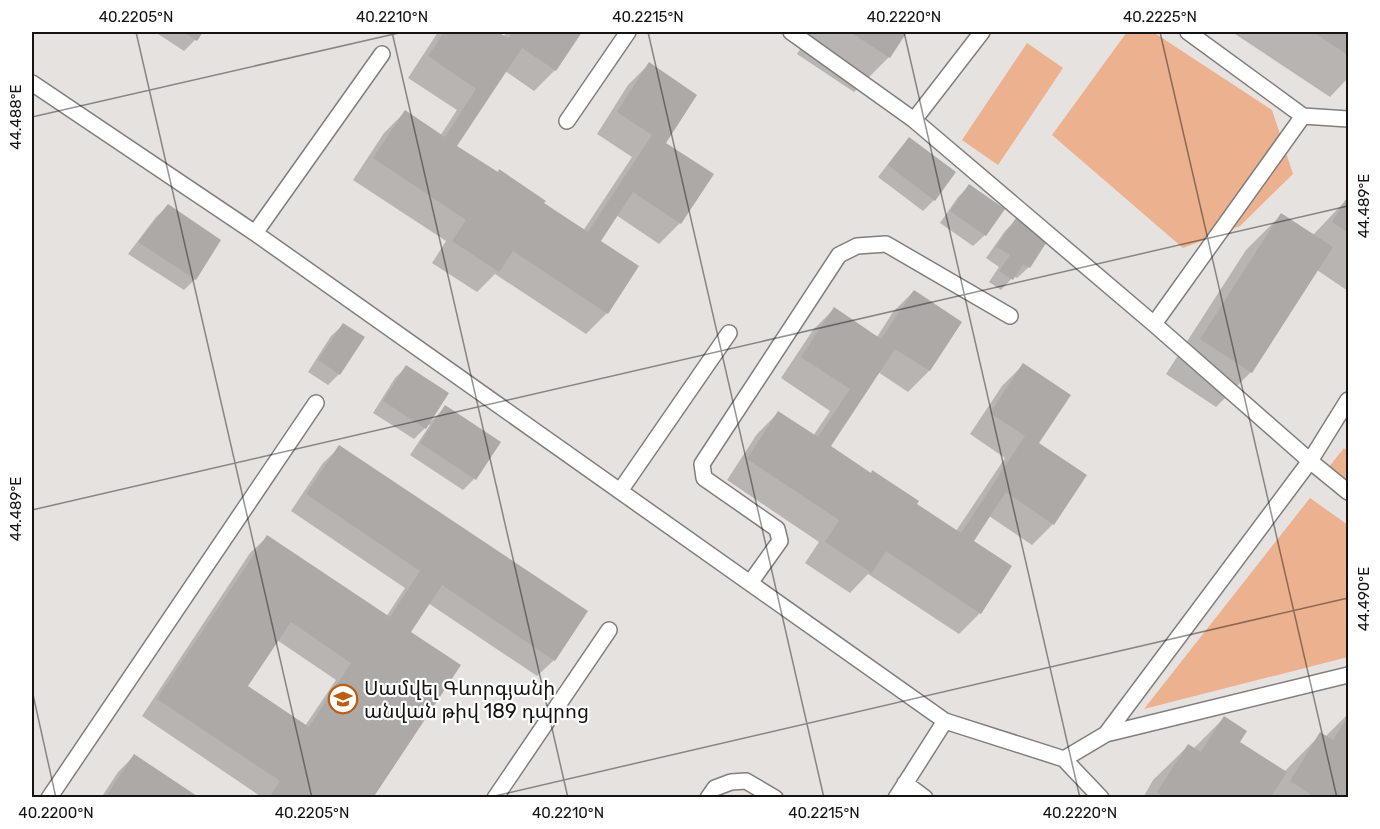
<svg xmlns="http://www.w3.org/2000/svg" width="1380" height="829" font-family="Rubik,'Noto Sans Armenian',sans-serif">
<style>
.green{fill:#ecb18e}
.shadow{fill:#0003;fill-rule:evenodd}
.building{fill:#ada9a7;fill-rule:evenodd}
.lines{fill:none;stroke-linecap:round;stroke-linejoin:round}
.service-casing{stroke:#827e7c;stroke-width:18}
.service{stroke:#fff;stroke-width:15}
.ticks{fill:none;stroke:#151413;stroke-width:1.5;stroke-opacity:0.45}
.labels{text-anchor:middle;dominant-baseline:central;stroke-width:4.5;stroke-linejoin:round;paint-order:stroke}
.poi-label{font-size:20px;fill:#151413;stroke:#fff;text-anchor:start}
.neatline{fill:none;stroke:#151413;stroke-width:2}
.ticks-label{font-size:15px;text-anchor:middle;fill:#151413}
</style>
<rect width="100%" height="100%" fill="#e6e2df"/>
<path class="green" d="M1127 32H1153L1272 110 1293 174 1240 226 1183 248 1052 135Z
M1027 43 1063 68 998 165 962 140Z
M1344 448 1348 452V484L1328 468Z
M1310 498 1348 525V657L1144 709Z"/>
<path class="shadow" d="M155 32H201L195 40 184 51Z
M438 32H496L503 37 507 32H580L555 70 534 91 505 71 455 146 583 231 632 157 597 134 628 85 649 64 664 143 712 175 680 223 659 244 616 215 599 241 607 313 586 334 495 274 477 292 432 263 446 241 353 180 384 133 405 112 440 136 457 110 408 78Z
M811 32H905L889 57 854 92 797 54Z
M1232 32H1348V78L1330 97Z
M909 139 934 200 923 211 878 177 898 151Z
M969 186 1002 209 985 235 973 246 940 223 958 197Z
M1348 198V291L1317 270 1251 372 1216 407 1166 374 1246 250 1281 215 1312 236Z
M168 206 195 279 184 290 128 254 156 217Z
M1016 220 1029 267 1017 278 1014 276 1001 290 989 282 999 267 986 258 1005 231Z
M914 291 960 322 929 371 908 392 878 372 829 447 956 531 1005 458 970 434 1002 386 1023 365 1053 524 1032 545 989 516 972 541 1010 567 980 613 959 634 868 574 850 593 805 563 819 542 727 480 757 434 778 413 813 436 830 411 781 378 813 330 834 309 877 337 893 312Z
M343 325 339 374 328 385 308 372 331 336Z
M406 367 430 422 446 407 474 479 463 490 410 455 430 425 429 424 414 439 373 413 395 378Z
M340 447 554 660 537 676 428 603 409 632 371 798H263L142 716 250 553 267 537 386 617 405 588 291 511 323 463ZM277 640 336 680 305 726 246 686Z
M1348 714V798H1143L1153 780 1188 746 1193 749 1224 718 1238 742 1284 772 1321 734 1325 737Z
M134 756 197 798H101L118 772Z"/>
<path class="building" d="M183 32H203L197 41Z
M444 32H498L508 38 513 32H582L556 71 522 48 457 146 498 172 499 169 546 201 544 203 588 232 652 135 617 112 649 62 697 95 666 143 714 174 681 224 633 192 601 241 639 266 608 314 513 251 499 272 452 241 466 220 373 158 405 110 445 137 476 89 428 56Z
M850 32H907L890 58Z
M1313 32H1348V55Z
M909 137 956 172 935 201 888 165Z
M969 184 1005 209 986 236 950 211Z
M1348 196V233L1332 222Z
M168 204 221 240 196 280 138 242Z
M1281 213 1333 247 1252 373 1200 339Z
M1016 218 1048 240 1030 268 1023 264 1013 280 999 271 1010 255 996 247Z
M914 290 962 322 930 371 895 349 831 446 871 473 872 470 919 501 917 504 961 533 1025 436 990 413 1023 363 1071 395 1039 443 1087 475 1054 525 1006 492 974 541 1012 566 981 614 886 551 872 573 825 542 839 520 747 459 778 411 818 437 850 389 801 357 834 307 881 339Z
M343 323 365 337 340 375 318 360Z
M406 365 449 393 426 429 383 401Z
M445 405 501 442 476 480 420 443Z
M339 445 588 611 555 661 442 585 411 632 461 665 373 798H304L302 796 301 798H269L280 781 157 699 267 535 390 617 420 571 306 494ZM291 622 351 663 309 727 248 686Z
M1224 716 1247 731 1240 742 1287 772 1270 798H1165L1157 792 1188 744 1201 752Z
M1348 716V798H1316L1290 781 1320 732 1333 740Z
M134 754 200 798H105Z"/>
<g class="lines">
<g class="service-casing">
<path id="service" d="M791 32 914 120 1154 324 1310 461 1348 492
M1188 32 1303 116 1348 119
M32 83 255 233 945 721 1064 759 1101 798
M914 120 982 32
M567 121 628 32
M255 233 382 54
M1154 324 1303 116
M620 491 729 333
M750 583 780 541 777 529 704 478 702 464 839 255 857 246 886 244 1010 316
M1106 734 1348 675
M1064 759 1106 734 1310 461 1348 400
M905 783 925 798
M49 798 316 403
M495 798 609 630
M708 798 715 788 731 782 746 781 775 798
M896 798 945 721"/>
</g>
<use href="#service" class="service"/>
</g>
<path class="ticks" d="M136 32 312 798M392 32 568 798M648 32 824 798M904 32 1080 798M1160 32 1337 798M32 117 403 32M32 510 1348 206M32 690 56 798M486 798 1348 598"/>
<defs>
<g id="school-ring" transform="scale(1.5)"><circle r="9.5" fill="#fff" stroke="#bc5e11" stroke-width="1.5"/><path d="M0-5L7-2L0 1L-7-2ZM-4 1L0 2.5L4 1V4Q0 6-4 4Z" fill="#bc5e11"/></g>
</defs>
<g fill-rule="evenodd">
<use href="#school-ring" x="343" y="699"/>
</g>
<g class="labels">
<g class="poi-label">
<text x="364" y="688">Սամվել Գևորգյանի<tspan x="364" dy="23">անվան թիվ 189 դպրոց</tspan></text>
</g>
</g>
<rect width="1380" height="829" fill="none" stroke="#ffffff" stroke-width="66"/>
<rect x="33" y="33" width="1314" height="763" class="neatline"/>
<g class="ticks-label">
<text x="136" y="22">40.2205°N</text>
<text x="392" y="22">40.2210°N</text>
<text x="648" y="22">40.2215°N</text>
<text x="904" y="22">40.2220°N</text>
<text x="1160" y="22">40.2225°N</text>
<text transform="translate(16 117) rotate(-90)" y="5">44.488°E</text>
<text transform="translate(1364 206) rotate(-90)" y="5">44.489°E</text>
<text transform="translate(16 509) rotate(-90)" y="5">44.489°E</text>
<text transform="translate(1364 599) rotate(-90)" y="5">44.490°E</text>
<text x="56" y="818">40.2200°N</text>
<text x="312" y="818">40.2205°N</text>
<text x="568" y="818">40.2210°N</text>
<text x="824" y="818">40.2215°N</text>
<text x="1080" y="818">40.2220°N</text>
</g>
</svg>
